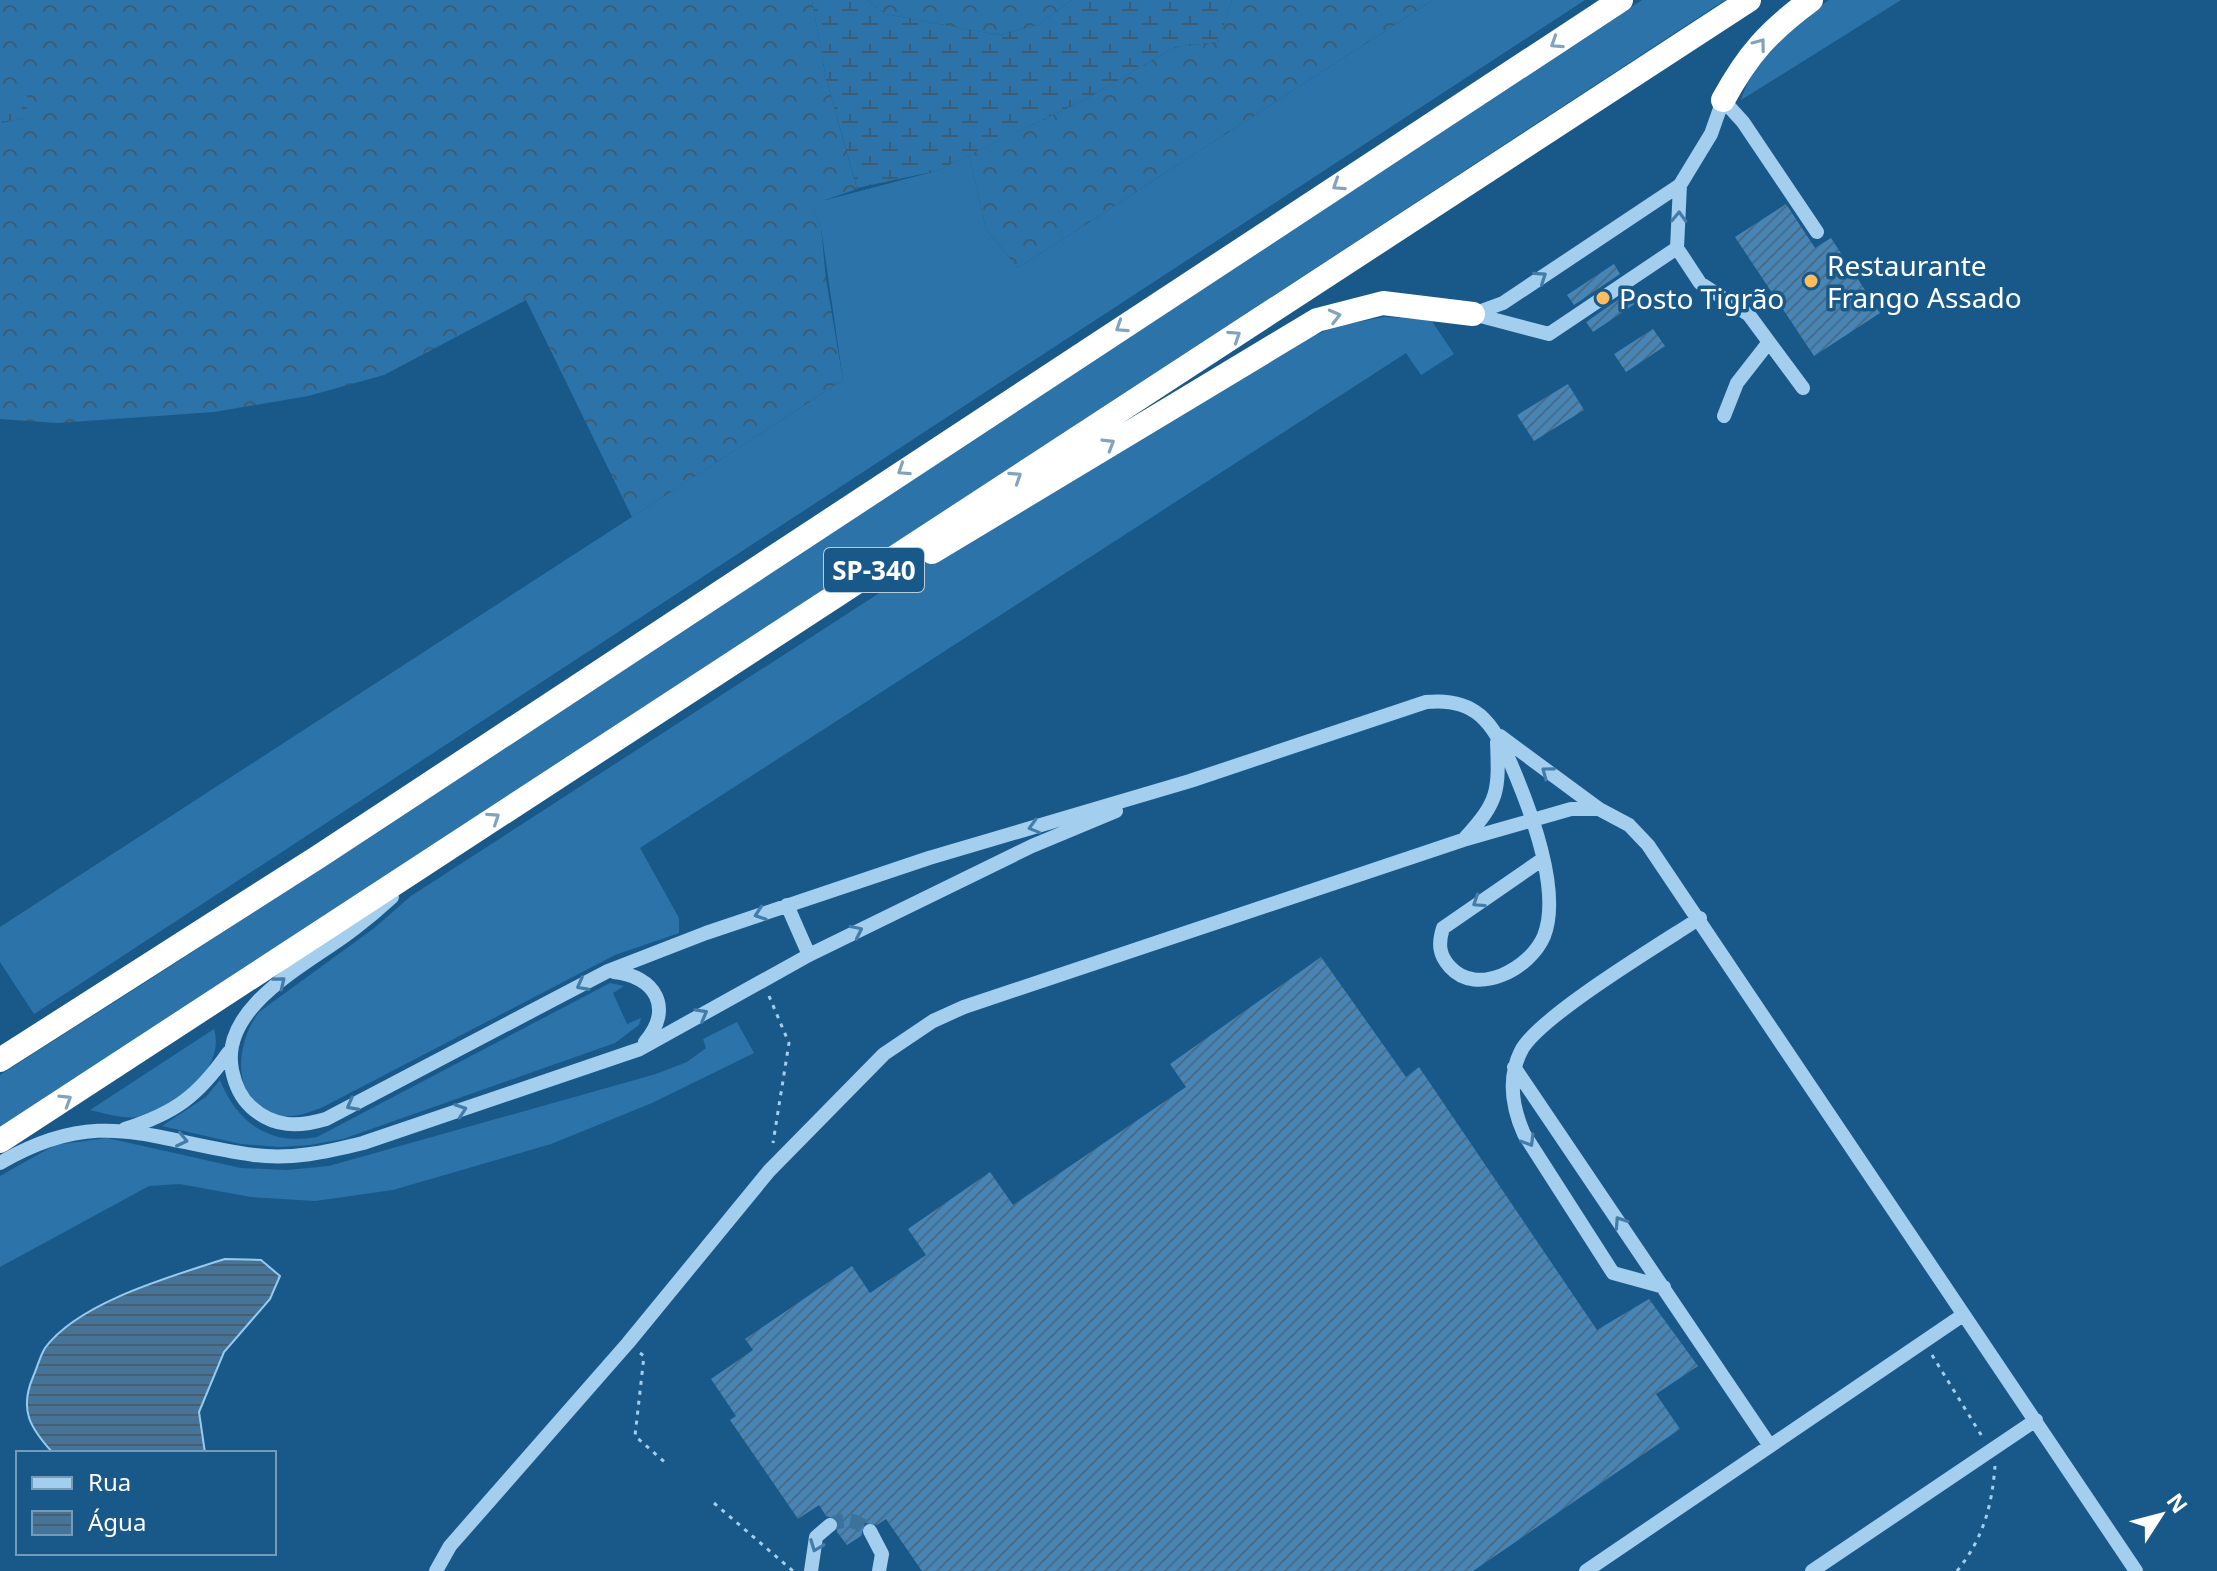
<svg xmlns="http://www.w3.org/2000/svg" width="2217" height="1571" font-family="'Noto Sans',sans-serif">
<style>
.grass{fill:#2c73a9}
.forest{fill:url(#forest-crowns)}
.wetland{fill:url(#wetland-marsh)}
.water{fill:url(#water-rules);stroke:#95cbf0;stroke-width:2}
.building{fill:url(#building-hatch)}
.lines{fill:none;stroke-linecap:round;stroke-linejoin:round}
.minor-tunnel{stroke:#3c729c;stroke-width:14;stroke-dasharray:14 7;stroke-linecap:butt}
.path{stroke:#a3ceee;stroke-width:3;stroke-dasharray:4 6;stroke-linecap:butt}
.minor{stroke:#a3ceee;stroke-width:14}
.highway{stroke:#fff;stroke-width:24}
.oneway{stroke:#80a4bf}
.oneway2{stroke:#427ca8}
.poi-dot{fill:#ffbd5f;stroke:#19598a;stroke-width:3}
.labels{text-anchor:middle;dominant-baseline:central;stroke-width:7;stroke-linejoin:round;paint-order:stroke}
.shield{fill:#19598a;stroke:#bacddc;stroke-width:2}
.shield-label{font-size:26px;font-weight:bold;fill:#fff}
.poi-label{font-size:28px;fill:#fff;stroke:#19598a;text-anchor:start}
</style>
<defs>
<pattern id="forest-crowns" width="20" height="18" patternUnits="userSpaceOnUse" patternTransform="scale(2)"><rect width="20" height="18" fill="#2c73a9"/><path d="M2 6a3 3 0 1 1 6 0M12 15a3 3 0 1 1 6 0" fill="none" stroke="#3f5c71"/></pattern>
<pattern id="wetland-marsh" width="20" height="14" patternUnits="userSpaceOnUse" patternTransform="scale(2)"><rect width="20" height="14" fill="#2c73a9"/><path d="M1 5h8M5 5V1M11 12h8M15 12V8" fill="none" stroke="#3f5c71"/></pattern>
<pattern id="water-rules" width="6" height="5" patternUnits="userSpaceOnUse" patternTransform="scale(2)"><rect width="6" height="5" fill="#467498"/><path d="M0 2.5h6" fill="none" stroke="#495e6e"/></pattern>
<pattern id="building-hatch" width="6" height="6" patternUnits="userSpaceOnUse" patternTransform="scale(2)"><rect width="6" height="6" fill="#4685b5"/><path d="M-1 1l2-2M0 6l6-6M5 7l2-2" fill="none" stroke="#486e8b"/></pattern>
</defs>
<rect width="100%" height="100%" fill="#19598a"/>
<path class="grass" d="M1433 0H1585L34 1014 0 962V927L843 380 821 228 806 193 826 200 936 171 969 155 986 229 1018 268Z
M1642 0H1725L0 1129V1075L171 966Z
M1829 0H1901L1741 100C1759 47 1784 31 1829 0Z
M1384 317 1431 320 1454 354 1421 375 1406 353 640 848 679 918V933L615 955 323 1107C312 1111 299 1117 286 1116 230 1109 233 1047 259 1012L373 929 411 896 955 544 1297 343 1337 326Z
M610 983 624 986 613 993 627 1024 641 1018 639 1025 615 1043 343 1139 310 1145 279 1147 241 1144 162 1126 206 1097 220 1080C237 1123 270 1146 317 1137Z
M737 1022 754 1053 652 1103 551 1144 393 1190 315 1201 251 1197 180 1184 149 1186 0 1267V1176L55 1145 107 1138 241 1168 287 1170 329 1166 656 1074 687 1062 706 1048 703 1039Z
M214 1029C226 1067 177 1111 140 1117 123 1119 107 1114 90 1110Z"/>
<path class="forest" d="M0 0H812L826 78 857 189 825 200 807 194 821 228 826 279 843 380 632 517 526 300 384 375 308 396 214 412 57 423 0 419V123L26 118 27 97H0Z
M867 0H1072L1038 25 998 35 885 14Z
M1232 0H1433L1018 268 986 229 969 155 1084 100 1175 47 1218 42Z"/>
<path class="wetland" d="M812 0H867L885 14 998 35 1038 25 1072 0H1232L1218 42 1175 47 1084 100 936 171 857 188 826 78Z
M27 96V118L0 123V97Z"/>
<path class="water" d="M225 1259 261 1260 280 1276 270 1299 224 1352 199 1412 205 1453H53C30 1428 19 1410 33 1377 37 1368 40 1356 45 1348 79 1302 172 1276 225 1259Z"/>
<path class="building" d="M1786 204 1815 248 1831 238 1880 313 1814 356 1735 237Z
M1614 264 1620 274 1574 305 1567 295Z
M1632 290 1639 301 1593 332 1586 322Z
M1653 329 1665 346 1626 372 1614 354Z
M1568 384 1584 410 1534 441 1517 415Z
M1321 957 1406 1077 1419 1067 1597 1330 1649 1299 1698 1366 1656 1394 1680 1429 1473 1571H922L886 1519 877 1525 865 1523 861 1536 847 1545 837 1532 838 1519 826 1516 819 1505 798 1519 730 1420 736 1416 711 1379 753 1350 745 1339 852 1266 870 1293 926 1255 908 1229 990 1172 1013 1205 1186 1087 1170 1064Z"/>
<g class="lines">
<path class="minor-tunnel" d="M830 1525C847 1517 856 1520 870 1531"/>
<path class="path" d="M769 996 789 1043 773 1143
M640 1353 644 1356 635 1436 668 1465
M1932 1355 1983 1438
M714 1503 793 1571
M1957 1571C1983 1539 1992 1506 1995 1466"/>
<path class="minor" d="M1680 185 1677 248 1700 283 1749 315 1803 388
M1473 314 1503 303 1680 185 1711 134 1723 100 1743 122 1817 232
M1473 314 1549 334 1677 248
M1724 416 1737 383 1769 342
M1500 736 1599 809
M1465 838C1499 801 1499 791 1497 742
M392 897C380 908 367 919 354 929 312 962 219 1005 232 1070 235 1085 240 1097 251 1107 274 1128 299 1127 326 1119L608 971 706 933 929 858 1190 781 1426 702C1476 697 1492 722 1511 764 1529 806 1562 890 1544 936 1530 969 1477 997 1450 967 1439 955 1438 944 1443 928L1543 859
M787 905 809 955
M614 972C655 976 674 1008 645 1042
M1514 1067 1770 1446
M125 1129C175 1113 198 1096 228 1053
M0 1163C101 1104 150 1141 254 1155 291 1160 327 1152 363 1143L640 1049 809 955 1032 846 1116 811
M1664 1287 1613 1273 1524 1134C1512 1107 1507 1079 1521 1051 1538 1017 1662 943 1700 918
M870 1531 882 1554 879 1571
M436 1571 450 1546 628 1343 769 1171 884 1054 933 1021 964 1007 1463 840 1571 809H1599L1629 825 1648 845 2136 1571
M811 1571 816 1537 830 1525
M1586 1571 1963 1315
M1812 1571 2036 1420"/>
<path class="highway" d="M1723 100C1748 54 1769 31 1811 0
M932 552 1317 320 1383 303 1473 314
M0 1060 318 857 1621 0
M0 1141 1749 0"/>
</g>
<defs><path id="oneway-chevron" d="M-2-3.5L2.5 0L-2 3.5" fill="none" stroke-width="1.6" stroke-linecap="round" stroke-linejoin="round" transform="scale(2)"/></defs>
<g class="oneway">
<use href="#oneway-chevron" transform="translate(1556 43) rotate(147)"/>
<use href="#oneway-chevron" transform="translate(1760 44) rotate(-53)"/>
<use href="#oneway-chevron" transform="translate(1338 185) rotate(147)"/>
<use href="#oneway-chevron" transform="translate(1335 316) rotate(-14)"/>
<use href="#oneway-chevron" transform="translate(1121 327) rotate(147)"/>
<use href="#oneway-chevron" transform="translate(1235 336) rotate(-33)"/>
<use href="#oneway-chevron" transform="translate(1109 444) rotate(-31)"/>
<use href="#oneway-chevron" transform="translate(903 470) rotate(147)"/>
<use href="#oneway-chevron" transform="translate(1016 477) rotate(-33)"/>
<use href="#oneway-chevron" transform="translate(494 818) rotate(-34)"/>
<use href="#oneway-chevron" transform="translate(66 1100) rotate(-32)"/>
</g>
<g class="oneway2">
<use href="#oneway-chevron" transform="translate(1679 217) rotate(-88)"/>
<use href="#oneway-chevron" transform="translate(1541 277) rotate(-34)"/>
<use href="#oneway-chevron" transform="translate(1547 772) rotate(-143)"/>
<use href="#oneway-chevron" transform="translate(1034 827) rotate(164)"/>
<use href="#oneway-chevron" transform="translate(1478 902) rotate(147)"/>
<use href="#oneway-chevron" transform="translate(760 914) rotate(161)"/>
<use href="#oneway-chevron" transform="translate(857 931) rotate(-26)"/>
<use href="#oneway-chevron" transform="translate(280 982) rotate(-39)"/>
<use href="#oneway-chevron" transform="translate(582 985) rotate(152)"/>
<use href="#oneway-chevron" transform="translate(702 1014) rotate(-29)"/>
<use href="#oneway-chevron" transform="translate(352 1105) rotate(152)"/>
<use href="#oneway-chevron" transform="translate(461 1110) rotate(-19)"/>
<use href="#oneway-chevron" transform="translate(182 1140) rotate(12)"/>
<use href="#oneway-chevron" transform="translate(1529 1141) rotate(59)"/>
<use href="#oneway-chevron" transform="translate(1620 1222) rotate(-124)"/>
<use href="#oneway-chevron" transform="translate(816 1546) rotate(111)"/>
</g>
<g class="poi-dot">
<circle cx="1811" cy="281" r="8"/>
<circle cx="1603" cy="298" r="8"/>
</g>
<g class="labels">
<rect class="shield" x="824" y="548" width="100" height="44" rx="6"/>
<g class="shield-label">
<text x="874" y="570">SP-340</text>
</g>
<g class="poi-label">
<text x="1827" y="265">Restaurante<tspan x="1827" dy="32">Frango Assado</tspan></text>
<text x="1619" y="298">Posto Tigrão</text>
</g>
</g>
<rect x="16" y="1451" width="260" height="104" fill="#19598a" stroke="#759bb9" stroke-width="2"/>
<rect x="32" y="1477" width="40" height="12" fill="#a3ceee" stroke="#759bb9" stroke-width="2"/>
<text x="88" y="1491" font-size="24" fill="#ffffff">Rua</text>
<rect x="32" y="1511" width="40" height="24" fill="url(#water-rules)" stroke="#759bb9" stroke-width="2"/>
<text x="88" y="1531" font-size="24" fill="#ffffff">Água</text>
<g transform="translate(2161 1515) rotate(54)" stroke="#19598a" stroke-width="6" paint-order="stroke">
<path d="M0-6L14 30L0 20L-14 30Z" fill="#ffffff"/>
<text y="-12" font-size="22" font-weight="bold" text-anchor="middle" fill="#ffffff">N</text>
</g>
</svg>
